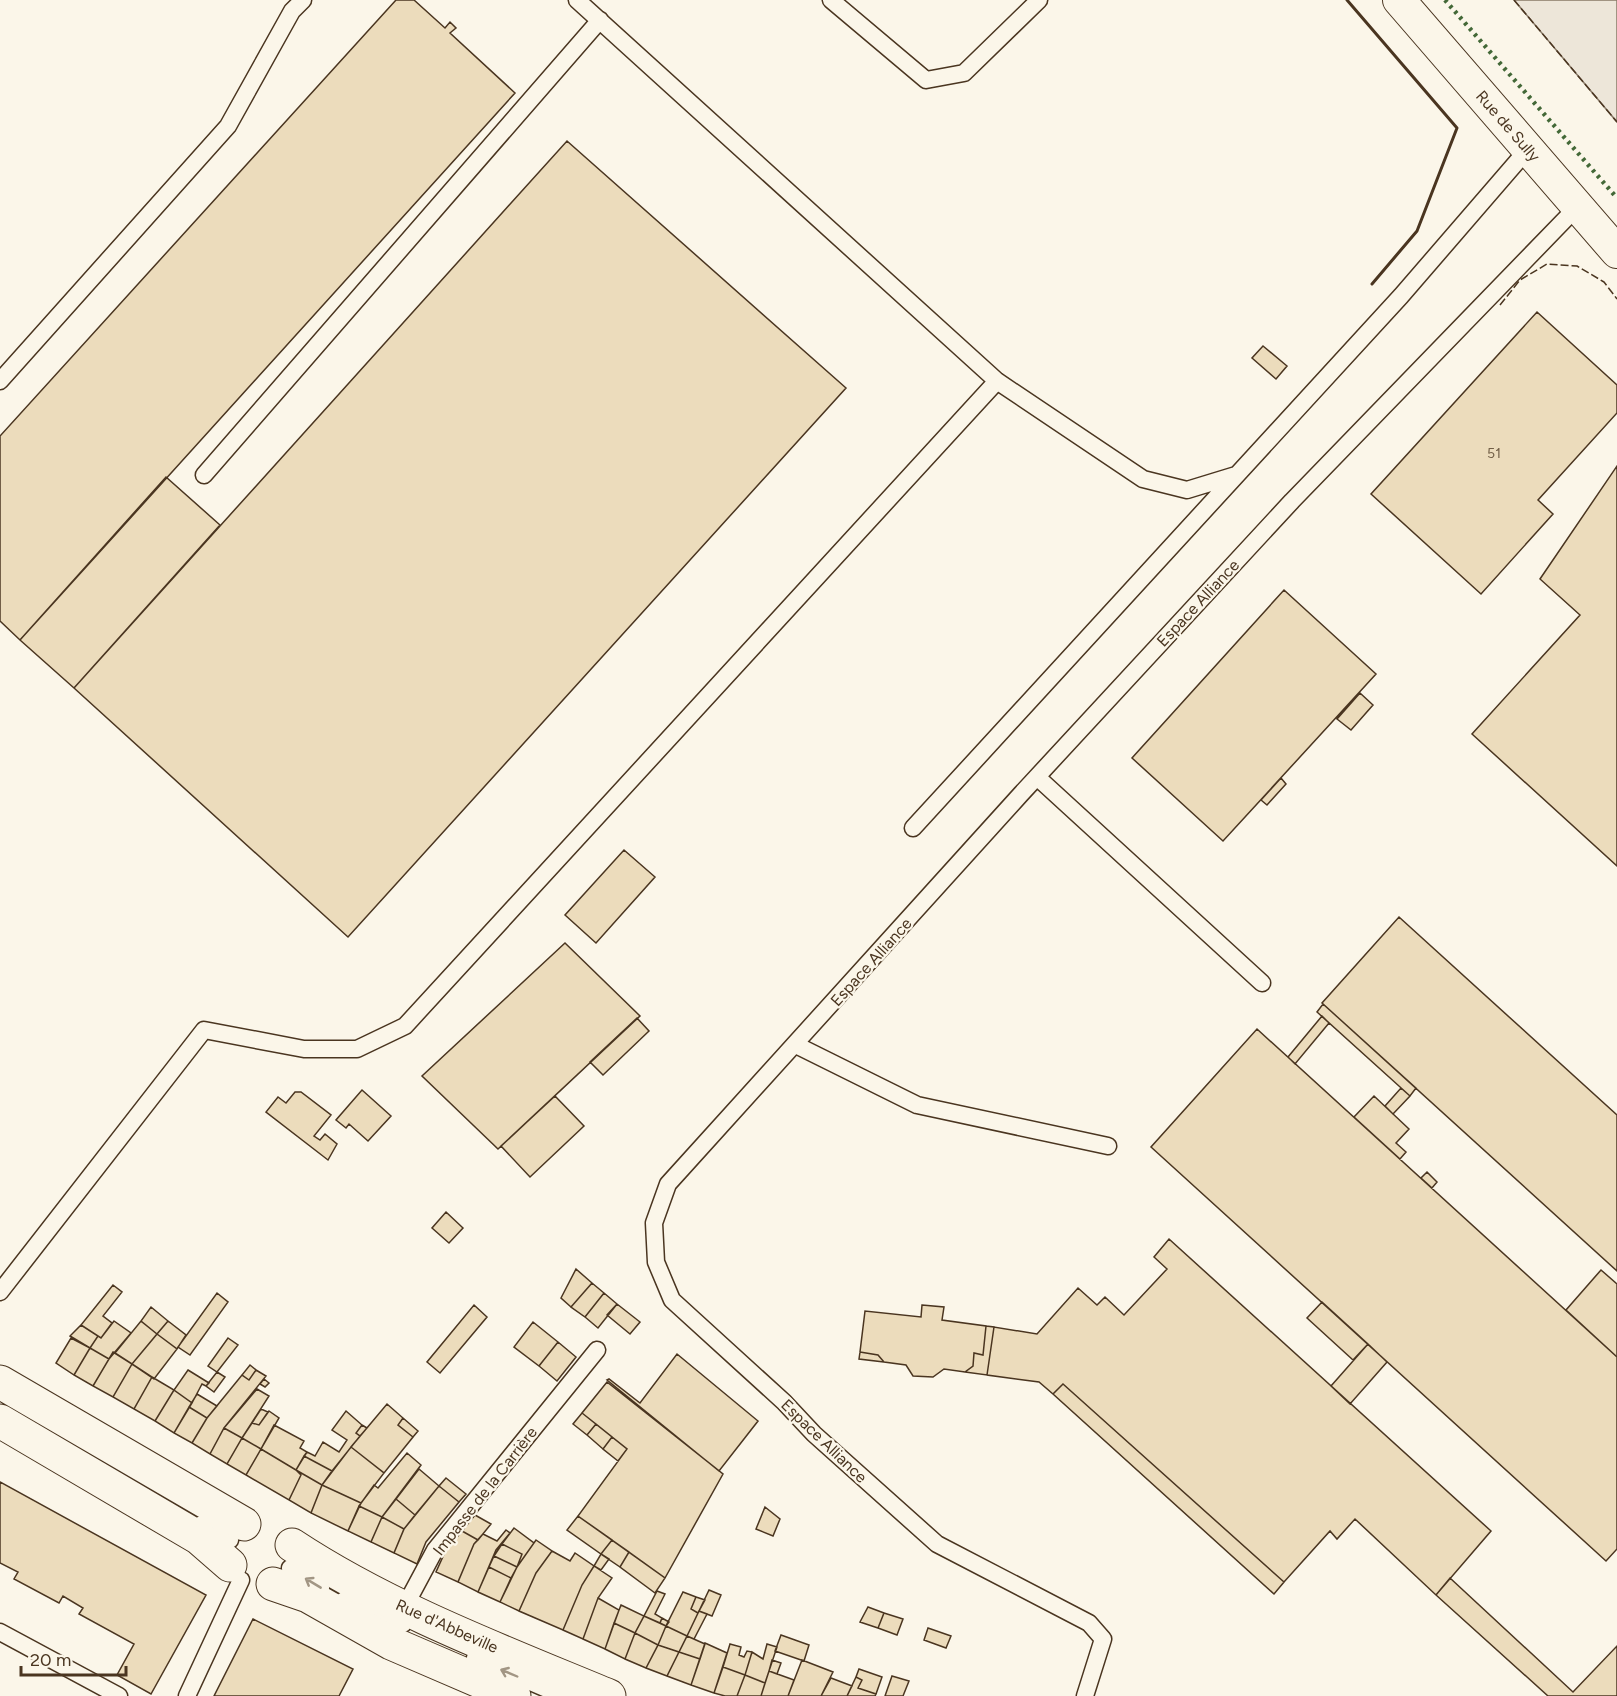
<svg xmlns="http://www.w3.org/2000/svg" width="1617" height="1696" font-family="Figtree,sans-serif">
<style>
.green{fill:#ede6d9;stroke:#887966;stroke-width:1.5}
.building{fill:#ecdcbc;stroke:#4a3520;stroke-width:1.5}
.lines{fill:none;stroke-linecap:round;stroke-linejoin:round}
.service-casing{stroke:#4a3520;stroke-width:19}
.minor-casing{stroke:#4a3520;stroke-width:34}
.primary-casing{stroke:#4a3520;stroke-width:35}
.service{stroke:#fbf6e9;stroke-width:16}
.minor{stroke:#fbf6e9;stroke-width:32}
.primary{stroke:#fbf6e9;stroke-width:33}
.hedge{stroke:#436837;stroke-width:4.5;stroke-dasharray:3 4.5;stroke-linecap:butt}
.fence{stroke:#4a3520;stroke-width:1.5;stroke-dasharray:8 3;stroke-linecap:butt}
.wall{stroke:#4a3520;stroke-width:3}
.oneway{stroke:#a29684}
.labels{text-anchor:middle;dominant-baseline:central;stroke-width:4.5;stroke-linejoin:round;paint-order:stroke}
.number-label{font-size:14px;fill:#725f47}
.street-label{font-size:16px;fill:#4a3520;stroke:#fbf6e9}
</style>
<rect width="100%" height="100%" fill="#fbf6e9"/>
<path class="green" d="M1514 0H1617V122Z"/>
<path class="building" d="M396 0H414L445 28 450 22 456 28 450 33 515 93 20 640 0 621V436Z
M567 141 846 388 348 937 74 688Z
M1537 312 1617 385V413L1538 500 1553 514 1481 594 1371 494Z
M1263 346 1287 366 1276 379 1252 358Z
M1617 466V866L1472 734 1580 615 1540 579Z
M166 477 220 525 74 688 20 640Z
M1284 590 1376 674 1223 841 1132 758Z
M1360 693 1373 705 1351 730 1337 719Z
M1281 778 1286 784 1267 805 1261 800Z
M624 850 655 877 596 943 565 915Z
M1399 917 1617 1115V1271L1322 1003Z
M565 943 640 1016 498 1149 422 1076Z
M1323 1004 1416 1088 1410 1096 1317 1012Z
M1322 1016 1329 1023 1295 1064 1288 1057Z
M637 1018 649 1031 603 1075 590 1062Z
M1257 1029 1617 1357V1549L1606 1561 1151 1147Z
M1401 1088 1410 1096 1393 1114 1385 1106Z
M362 1090 391 1116 368 1141 349 1124 346 1128 336 1120Z
M295 1092H301L331 1115 314 1136 320 1140 325 1134 337 1144 328 1160 266 1112 278 1097 286 1103Z
M555 1096 584 1126 530 1177 501 1146Z
M1374 1096 1409 1129 1396 1143 1406 1152 1400 1159 1354 1117Z
M1427 1172 1437 1182 1432 1188 1421 1178Z
M446 1212 463 1228 449 1243 432 1228Z
M1169 1239 1491 1531 1436 1595 1355 1519 1337 1539 1330 1531 1284 1582 1063 1384 1053 1394 1039 1382 987 1375 994 1327 1037 1334 1078 1288 1097 1305 1105 1297 1124 1315 1167 1269 1154 1257Z
M576 1269 592 1283 571 1307 561 1298Z
M1601 1270 1617 1284V1357L1566 1310Z
M592 1283 604 1293 585 1317 571 1307Z
M113 1285 122 1292 103 1316 112 1323 101 1338 81 1325Z
M217 1293 228 1302 190 1355 178 1347Z
M604 1293 617 1304 598 1328 585 1317Z
M1322 1302 1368 1344 1353 1360 1307 1318Z
M617 1304 640 1322 630 1334 607 1315Z
M474 1305 487 1317 440 1373 427 1362Z
M922 1305 944 1307 942 1320 986 1326 983 1355 974 1353 973 1366 965 1372 944 1369 933 1377 913 1376 906 1365 884 1362 878 1355 860 1352 865 1311 921 1317Z
M151 1307 168 1321 157 1334 141 1321Z
M114 1321 131 1333 109 1359 90 1348 98 1336 101 1338Z
M141 1321 157 1334 132 1364 115 1353Z
M168 1321 186 1335 177 1349 157 1334Z
M533 1322 558 1342 539 1366 514 1347Z
M81 1325 98 1336 90 1348 70 1336Z
M986 1326 994 1327 987 1375 965 1372 973 1366 974 1353 983 1355Z
M157 1334 177 1349 154 1379 132 1364Z
M71 1338 90 1348 74 1375 56 1363Z
M228 1338 238 1345 217 1372 208 1366Z
M558 1342 576 1357 557 1381 539 1366Z
M1368 1344 1387 1362 1350 1404 1331 1386Z
M90 1348 109 1359 93 1386 74 1375Z
M113 1352 132 1364 113 1397 93 1386Z
M860 1352 878 1355 884 1362 859 1359Z
M677 1354 758 1421 719 1471 607 1380 609 1379 640 1403Z
M132 1364 152 1377 134 1409 113 1397Z
M250 1365 256 1370 249 1380 242 1375Z
M188 1370 209 1383 206 1386 202 1384 192 1403 174 1390Z
M256 1370 266 1376 224 1428 210 1454 192 1443 207 1418 242 1375 249 1380Z
M217 1372 225 1377 214 1392 206 1386Z
M152 1377 174 1390 155 1421 134 1409Z
M264 1379 269 1383 265 1387 260 1384Z
M607 1382 723 1474 665 1578 578 1516 627 1449 582 1413Z
M1063 1384 1284 1582 1274 1594 1053 1394Z
M257 1389 269 1396 242 1438 224 1428Z
M174 1390 192 1403 174 1433 155 1421Z
M197 1394 217 1406 207 1418 189 1407Z
M387 1404 403 1418 398 1425 413 1437 384 1473 351 1447Z
M189 1407 207 1418 192 1443 174 1433Z
M261 1409 268 1412 259 1425 252 1423Z
M269 1411 279 1418 261 1449 242 1438 252 1423 259 1425Z
M346 1411 362 1425 356 1433 360 1436 332 1471 304 1456 307 1452 315 1456 323 1442 339 1452 347 1440 332 1430Z
M582 1413 596 1424 587 1435 573 1424Z
M403 1418 418 1431 413 1437 398 1425Z
M596 1424 612 1437 603 1449 587 1435Z
M274 1425 304 1441 300 1448 307 1452 296 1470 261 1449Z
M362 1425 367 1428 360 1436 356 1433Z
M224 1428 242 1438 227 1464 210 1454Z
M612 1437 627 1449 618 1461 603 1449Z
M242 1438 261 1449 246 1475 227 1464Z
M351 1447 384 1473 361 1503 322 1485Z
M261 1449 296 1470 301 1475 289 1500 246 1475Z
M407 1453 421 1465 382 1517 359 1506 374 1485 378 1488Z
M304 1456 332 1471 322 1485 296 1470Z
M419 1469 439 1486 415 1515 396 1499Z
M296 1470 322 1485 311 1513 289 1500 301 1475Z
M446 1478 466 1494 459 1502 439 1486Z
M0 1482 206 1595 151 1694 117 1675 134 1644 79 1614 83 1608 63 1596 59 1603 14 1579 18 1572 0 1563Z
M322 1485 361 1503 348 1531 311 1513Z
M439 1486 459 1502 426 1542 417 1564 394 1553 404 1529Z
M396 1499 415 1515 404 1529 382 1517Z
M359 1506 382 1517 371 1542 348 1531Z
M765 1507 780 1519 773 1536 756 1529Z
M475 1515 491 1524 478 1540 462 1531Z
M578 1516 612 1540 601 1554 567 1530Z
M382 1517 404 1529 394 1553 371 1542Z
M514 1528 534 1543 517 1567 522 1554 502 1544Z
M506 1530 510 1533 496 1550 478 1592 458 1582 474 1544 483 1534 497 1541Z
M462 1531 478 1540 474 1544 458 1582 436 1572 446 1550Z
M536 1540 552 1551 536 1573 519 1611 500 1602 517 1567Z
M612 1540 629 1552 620 1567 601 1554Z
M502 1544 522 1554 517 1567 494 1556Z
M552 1551 570 1561 575 1553 594 1566 582 1585 563 1630 519 1611 536 1573Z
M629 1552 665 1578 655 1593 620 1567Z
M601 1554 609 1559 601 1570 594 1566Z
M494 1556 517 1567 511 1578 489 1567Z
M594 1566 612 1578 598 1598 583 1639 563 1630 582 1585Z
M489 1567 511 1578 500 1602 478 1592Z
M1450 1578 1573 1692 1617 1646V1696H1548L1436 1595Z
M709 1590 721 1595 712 1616 699 1611Z
M657 1591 665 1594 655 1614 662 1618 660 1623 644 1616Z
M683 1592 696 1597 691 1609 698 1613 687 1636 666 1626Z
M696 1597 705 1600 698 1613 691 1609Z
M598 1598 619 1610 605 1649 583 1639Z
M621 1605 644 1616 635 1633 614 1623Z
M868 1607 884 1613 878 1628 860 1622Z
M699 1611 707 1614 694 1639 687 1636Z
M884 1613 903 1619 897 1635 878 1628Z
M644 1616 666 1626 658 1645 635 1633Z
M662 1618 669 1622 666 1626 660 1623Z
M253 1619 353 1669 339 1696H214Z
M614 1623 635 1633 625 1659 605 1649Z
M666 1626 687 1636 679 1652 658 1645Z
M928 1628 951 1636 946 1648 924 1640Z
M635 1633 658 1645 646 1668 625 1659Z
M781 1635 809 1645 804 1661 775 1651Z
M687 1636 705 1644 700 1659 679 1652Z
M705 1643 727 1653 714 1693 691 1685Z
M730 1644 741 1647 739 1655 744 1657 747 1651 752 1652 745 1675 723 1667Z
M767 1644 777 1647 765 1683 745 1675 752 1652 763 1659Z
M658 1645 679 1652 667 1676 646 1668Z
M679 1652 700 1659 691 1685 667 1676Z
M772 1660 781 1663 777 1674 769 1671Z
M802 1660 833 1672 821 1696H788Z
M723 1667 745 1675 737 1696H725L714 1693Z
M859 1669 882 1677 876 1694 858 1688 862 1680 856 1677Z
M769 1671 794 1680 788 1696H761Z
M745 1675 765 1683 761 1696H737Z
M892 1676 909 1681 903 1696H885Z
M856 1677 862 1680 858 1688 876 1694 875 1696H847Z
M831 1678 852 1686 847 1696H821Z"/>
<g class="lines">
<g class="service-casing">
<path id="service" d="M577 0 997 381 1143 479 1187 490 1236 475
M831 0 926 80 964 73 1039 0
M0 381 228 126 292 11 303 0
M204 475 600 20
M1037 777 1262 983
M913 828 1401 296 1528 149
M796 1045 917 1105 1108 1146
M0 1292 204 1030 304 1049H357L405 1026 997 381
M202 1524 230 1540
M290 1568 321 1588
M344 1600 403 1624
M0 1632 119 1696
M391 1643 397 1621 435 1550 597 1350
M475 1658 563 1696
M187 1696 241 1580
M1085 1696 1103 1639 1089 1623 937 1544 814 1434 784 1402 672 1300 656 1262 654 1223 668 1184 1021 794 1292 501 1578 206"/>
</g>
<g class="minor-casing">
<path id="minor" d="M1399 0 1617 252"/>
</g>
<g class="primary-casing">
<path id="primary" d="M0 1382 244 1524
M0 1421 199 1538 230 1565
M292 1545C387 1608 503 1652 609 1696
M273 1584 308 1596 391 1643 514 1696"/>
</g>
<use href="#service" class="service"/>
<use href="#minor" class="minor"/>
<use href="#primary" class="primary"/>
<path class="hedge" d="M1445 0 1617 198"/>
<path class="fence" d="M1514 0 1617 122
M1500 305 1520 280 1547 264 1577 266 1604 282 1617 299"/>
<path class="wall" d="M1347 0 1457 128 1417 231 1372 284"/>
</g>
<defs><path id="oneway-shaft" d="M-6 0H5M1.5-3L5.5 0L1.5 3" fill="none" stroke-width="1.6" stroke-linecap="round" stroke-linejoin="round" transform="scale(1.5)"/></defs>
<g class="oneway">
<use href="#oneway-shaft" transform="translate(313 1583) rotate(-149)"/>
<use href="#oneway-shaft" transform="translate(509 1673) rotate(-157)"/>
</g>
<g class="labels">
<g class="number-label">
<text x="1494" y="453">51</text>
</g>
<g class="street-label">
<text transform="translate(1508 126) rotate(49)">Rue de Sully</text>
<text transform="translate(1198 603) rotate(-47)">Espace Alliance</text>
<text transform="translate(871 962) rotate(-48)">Espace Alliance</text>
<text transform="translate(824 1441) rotate(44)">Espace Alliance</text>
<text transform="translate(485 1491) rotate(-52)">Impasse de la Carrière</text>
<text transform="translate(447 1626) rotate(24)">Rue d'Abbeville</text>
</g>
</g>
<path d="M21 1666v9h105v-9" fill="none" stroke="#4a3520" stroke-width="3"/>
<text x="30" y="1666" font-size="18" fill="#4a3520" stroke="#fbf6e9" stroke-width="4.5" paint-order="stroke">20 m</text>
</svg>
